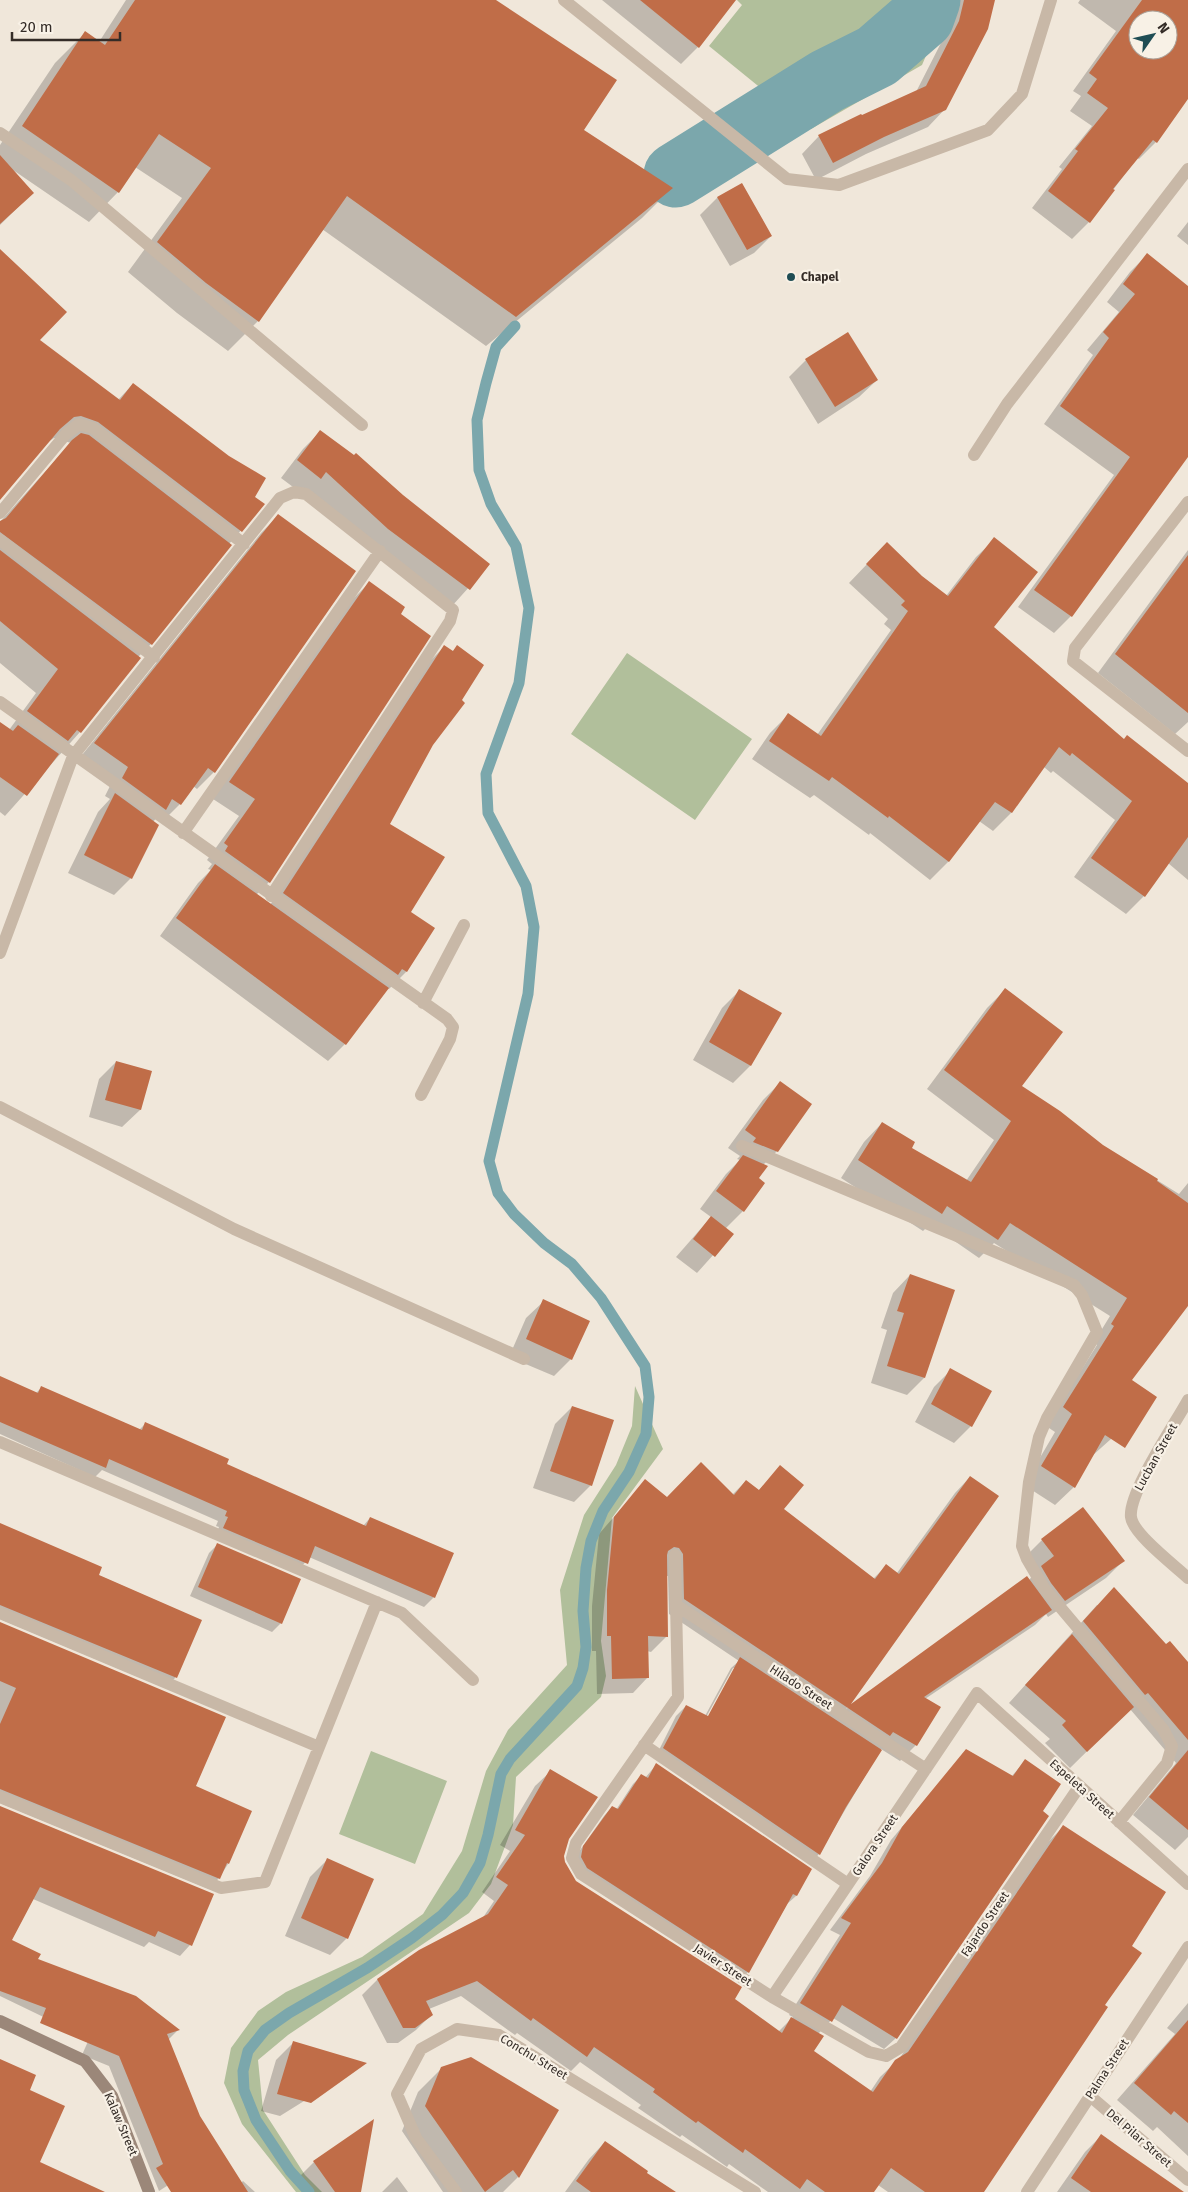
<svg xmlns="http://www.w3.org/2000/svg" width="1188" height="2192" font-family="'Fira Sans',sans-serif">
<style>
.green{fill:#b1bf9b}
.shadow{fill:#0003;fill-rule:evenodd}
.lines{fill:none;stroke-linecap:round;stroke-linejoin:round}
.stream{stroke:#7ba7ac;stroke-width:11}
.river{stroke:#7ba7ac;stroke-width:65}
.building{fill:#c06d48;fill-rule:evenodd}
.street{stroke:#c8b8a7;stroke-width:12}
.secondary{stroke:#9b8779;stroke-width:12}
.poi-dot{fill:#1f4d54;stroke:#f8f1e6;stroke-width:2}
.labels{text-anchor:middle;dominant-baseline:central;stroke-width:4.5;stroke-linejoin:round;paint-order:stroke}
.poi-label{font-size:12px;font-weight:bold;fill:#342c27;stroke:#f8f1e6;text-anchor:start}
.street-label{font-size:12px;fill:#342c27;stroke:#f8f1e6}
</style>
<rect width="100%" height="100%" fill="#f0e7da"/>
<path class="green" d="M737 0H950L922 65 811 129 709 46 742 5Z
M627 653 752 739 695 820 571 734Z
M635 1386 663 1449 612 1518 601 1641 606 1676 601 1697 516 1777 513 1825 491 1884 469 1913 288 2035 258 2060 263 2110 305 2175 322 2192H296L242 2124 224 2083 231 2048 258 2011 286 1992 362 1957 423 1914 462 1851 486 1771 508 1730 567 1665 560 1590 584 1515 616 1465 632 1426Z
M371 1751 447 1781 415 1864 339 1834Z"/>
<path class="shadow" d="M126 0H493L582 130 671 189 642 218 486 346 322 229 258 321 228 351 177 313 128 272 182 198 135 167 118 192 89 222 13 170 32 193 0 225V145L55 63 85 33 99 42Z
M602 0H725L698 47 681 64Z
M952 0H993L945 109 928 127 866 154 816 180 802 154 819 136 916 92 943 39Z
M1080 0H1183L1188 3V89L1156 142 1139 159 1137 158 1089 222 1072 239 1032 208 1062 169 1059 167 1092 126 1070 111 1081 96 1073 91 1116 31 1078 3ZM1138 20H1168V50H1138Z
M742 184 771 236 754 253 730 266 700 215 717 198Z
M1188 222V245L1177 236Z
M0 250 38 341 118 400 133 384 263 505 229 544 230 545 151 644 138 657 80 732 5 816 0 812V723L9 730 36 693 0 663V522L71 443 54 438 45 444 0 498Z
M1147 255 1188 287V455L1071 616 1054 633 1018 607 1114 475 1044 424 1093 355 1087 350 1119 312 1107 302 1130 272Z
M806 360 877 380 859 397 818 424 789 377Z
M320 432 489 565 452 606 281 478 303 449Z
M278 516 214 772 197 789 193 786 180 804 163 821 157 817 153 822 131 878 114 895 68 873 98 812 110 799 105 796 111 784 78 760 261 533Z
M995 539 992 628 1123 741 1188 786V880L1168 863 1144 896 1126 914 1074 877 1115 820 1053 771 1051 773 1044 767 1011 813 993 831 979 821 948 862 930 880 870 833 869 835 814 795 810 798 752 759 770 733 788 715 817 735 891 630 884 624 888 619 849 583 869 562 922 577 946 596 976 557Z
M1188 550V722L1175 734 1098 673Z
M369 583 399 615 429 636 269 882 256 895 270 905 427 664 444 647 452 652 457 647 432 745 388 824 410 913 434 928 406 972 389 989 387 988 345 1044 328 1061 160 936 198 883 211 870 208 869 212 864 207 860 239 816 213 799 352 600Z
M740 990 780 1014 750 1066 733 1083 693 1060 722 1008Z
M1005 990 1021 1086 1103 1146 1179 1194 1188 1183V1303L1130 1380 1111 1439 1092 1456 1074 1487 1055 1505 1024 1485 1055 1432 1046 1426 1097 1345 1094 1342 1110 1316 994 1243 979 1258 930 1224 923 1231 841 1178 864 1142 882 1123 910 1148 966 1181 994 1140 927 1089 987 1008Z
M116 1062 150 1072 140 1110 122 1127 89 1117 99 1079Z
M780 1083 777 1151 763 1165 757 1179 764 1184 743 1211 725 1229 732 1234 697 1273 676 1257 711 1217 700 1209 726 1174 740 1160 737 1159 740 1156 728 1148 763 1100Z
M910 1275 924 1378 907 1395 871 1383 887 1330 881 1328 893 1293Z
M544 1301 571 1359 554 1376 509 1357 526 1318Z
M951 1370 971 1426 954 1443 915 1422 934 1387Z
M0 1377 36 1393 41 1388 139 1430 145 1424 225 1464 363 1526 370 1518 434 1597 424 1607 309 1557 297 1573 214 1538 219 1527 216 1526 218 1521 102 1470 95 1477 0 1434Z
M572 1407 591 1485 574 1502 533 1488 555 1424Z
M781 1467 782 1510 873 1579 886 1566 897 1573 955 1493 970 1477 997 1497 846 1709 1027 1577 1029 1580 1036 1572 1025 1557 1042 1540 1123 1561 1106 1578 1048 1617 1046 1614 1035 1625 925 1699 939 1708 916 1745 900 1761 881 1749 819 1854 810 1864 655 1758 676 1716 686 1706 705 1716 731 1668 739 1661 669 1614 668 1576H666L667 1636 651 1652 647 1651 648 1677 633 1693 597 1694 596 1651H592V1606L599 1534 645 1481 667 1498 732 1495 746 1481 758 1491ZM733 1668H736L706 1722 704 1721Z
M0 1524 98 1575 200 1620 175 1678 165 1688 0 1619Z
M217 1545 281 1623 272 1632 190 1596 209 1553Z
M1097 1605 1166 1646 1188 1664V1837L1175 1850 1133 1815 1176 1763 1130 1709 1070 1768 1045 1743 1050 1739 1009 1703Z
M0 1623 195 1787 228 1864 219 1878 209 1889 0 1803Z
M967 1750 1011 1777 1025 1761 896 2038 884 2049 833 2018 818 2034 812 2051 870 2092 880 2077 899 2059 1048 1842 1063 1827 1130 1946 1103 2006 982 2192H888L878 2185 873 2192H768L729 2164 727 2167 682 2135 680 2137 638 2108 641 2105 580 2062 571 2071 517 2033 515 2035 461 1996 429 2009 432 2014 416 2030 398 2043H387L362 1995 377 1980 419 1951 482 1919 494 1901 482 1892 510 1851 500 1845 535 1786 551 1771 568 1838 563 1856 564 1862 575 1881 778 2032 793 2017 789 2015 840 1935 830 1930 870 1876 891 1840Z
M656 1765 810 1870 796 1896 787 1904 748 1972 740 1980 579 1877 576 1856 604 1816 612 1807 616 1810 633 1784 642 1775 645 1778Z
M0 1807 190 1945 180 1956 149 1942 144 1947 33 1899 11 1941 36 1960 178 2030 168 2040 209 2159 159 2191 109 2066 82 2055 89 2039 0 1996Z
M327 1860 347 1938 330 1955 285 1936 310 1877Z
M1188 2003V2156L1157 2127 1153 2131 1117 2100 1175 2034 1167 2028Z
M293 2043 341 2078 280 2116 261 2111 276 2060Z
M442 2068 557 2111 518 2177 503 2192H443L402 2131 418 2092Z
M1101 2136 1181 2192H1057L1085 2152Z
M605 2142 645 2173 674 2192H565L589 2159Z
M314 2162 360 2192H306L297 2179Z
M397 2177 408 2192H382Z
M243 2181 255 2192H232Z"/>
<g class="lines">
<path class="stream" d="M309 2192 290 2171 256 2120 244 2090 243 2071 248 2051 265 2030 289 2013 367 1968 412 1938 442 1915 463 1893 480 1863 488 1835 501 1774 510 1759 577 1686 583 1668 586 1647 583 1611 586 1568 591 1541 603 1511 629 1472 646 1434 649 1397 645 1366 601 1298 572 1264 544 1243 514 1214 498 1193 489 1161 528 994 534 927 526 886 488 813 486 774 519 683 529 608 516 546 491 504 479 470 477 420 486 383 496 347 515 326"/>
<path class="river" d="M676 175 827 81 877 56 922 17 928 0"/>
</g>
<path class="building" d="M135 0H496L617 80 584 130 673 188 516 317 347 196 259 322 206 283 157 242 211 168 159 134 119 193 22 126 85 31 105 45Z
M640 0H736L699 48Z
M964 0H995L988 29 946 110 884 137 833 163 818 135 861 114 862 115 926 86 959 21Z
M1142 0H1188V99L1157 143 1153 140 1113 189 1115 190 1090 223 1048 191 1078 151 1075 149 1108 108 1087 93 1097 79 1089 73ZM1138 20H1168V50H1138Z
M0 155 34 193 0 224Z
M742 183 772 236 747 250 717 197Z
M0 249 67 312 40 340 120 400 133 383 229 456 266 478 255 497 265 504 242 532 98 422 81 416 74 417 60 429 0 500Z
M1147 253 1188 286V457L1072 617 1034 590 1130 457 1060 406 1109 338 1103 332 1135 294 1123 284Z
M848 332 878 380 835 407 805 359Z
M320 430 354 455 356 453 403 495 490 564 470 590 388 529 326 472 321 479 297 460Z
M81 433 89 435 232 545 152 645 0 532V521L6 518 72 440Z
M278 514 356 571 215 773 208 768 181 805 172 799 166 810 122 778 128 767 94 743Z
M994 537 1038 572 994 627 1124 739 1127 735 1188 783V837L1145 897 1091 858 1132 801 1072 753 1070 756 1059 747 1012 813 995 802 949 862 889 816 888 818 832 777 829 781 769 741 788 713 821 736 908 611 901 605 905 601 866 564 887 542 922 576 948 596Z
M0 550 141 658 81 733 77 730 68 741 27 711 58 669 0 621Z
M1188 555V713L1115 654Z
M369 581 405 607 401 614 431 636 270 883 225 851 228 846 224 843 255 799 229 782Z
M444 645 453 651 457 645 484 665 462 700 465 703 433 745 390 824 445 857 411 912 435 928 407 972 402 969 398 975 283 893Z
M0 722 13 731 18 725 59 754 27 796 0 777Z
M115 793 159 825 132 879 84 855Z
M215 864 389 988 346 1045 176 918Z
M1005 988 1063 1032 1022 1086 1060 1111 1103 1145 1158 1179 1157 1181 1188 1203V1306L1132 1380 1157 1397 1125 1448 1105 1435 1075 1488 1041 1466 1072 1414 1063 1407 1114 1326 1111 1324 1127 1298 1010 1223 998 1240 947 1206 942 1214 858 1160 882 1122 915 1142 912 1148 971 1182 1011 1121 944 1070Z
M739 989 782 1013 751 1066 709 1042Z
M116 1061 152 1071 141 1110 105 1100Z
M780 1081 812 1104 778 1152 753 1142 756 1138 745 1130Z
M743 1155 768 1166 759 1178 765 1183 744 1212 716 1191Z
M711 1216 734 1234 715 1257 693 1239Z
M910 1274 955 1290 925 1378 887 1366 904 1313 897 1311Z
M543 1299 590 1321 572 1360 526 1339Z
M950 1368 992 1391 972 1427 931 1404Z
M0 1376 38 1393 41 1386 142 1430 145 1422 229 1459 227 1464 366 1526 370 1517 454 1553 435 1598 315 1546 308 1564 223 1528 228 1517 225 1516 227 1511 109 1459 106 1468 0 1422Z
M572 1406 614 1420 592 1486 550 1471Z
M701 1462 734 1495 746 1480 759 1490 780 1465 804 1485 784 1509 875 1579 886 1564 899 1574 970 1476 999 1496 851 1704 1027 1576 1052 1610 924 1697 941 1707 917 1746 893 1732 890 1736 684 1599 683 1554 679 1548 674 1547 668 1551 667 1555 668 1637 648 1636 649 1678 612 1679 611 1636H607V1590L614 1517 645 1479 667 1497Z
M1083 1507 1125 1561 1065 1601 1051 1583 1041 1566 1054 1556 1041 1539Z
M0 1523 102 1567 99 1575 202 1620 177 1678 0 1605Z
M217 1543 301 1579 282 1624 198 1587Z
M1114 1587 1166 1644 1170 1641 1188 1662V1740L1148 1693 1145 1695 1083 1621Z
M0 1622 226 1717 196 1786 252 1811 229 1864 227 1863 220 1879 0 1789V1724L16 1688 0 1681Z
M1072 1634 1134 1707 1087 1752 1062 1725 1066 1721 1025 1685Z
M740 1657 882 1750 846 1807 820 1855 663 1748 686 1705 708 1716Z
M966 1749 1013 1776 1025 1759 1061 1784 1043 1811 1049 1816 897 2039 842 2005 832 2022 800 2003 851 1923 841 1918 882 1863 902 1827Z
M1188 1750V1830L1149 1797Z
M656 1763 812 1869 797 1896 793 1894 749 1973 587 1868 581 1857 583 1846 612 1806 618 1809 641 1774 648 1778Z
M550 1769 598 1797 569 1839 564 1856 565 1862 576 1881 742 1987 735 1999 782 2033 791 2017 824 2036 814 2051 873 2092 895 2060 908 2052 1063 1825 1166 1892 1132 1946 1142 1953 1105 2005 1108 2007 984 2192H925L891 2168 874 2192H825L807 2179 800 2189 745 2149 743 2153 698 2121 696 2123 653 2092 655 2089 594 2047 587 2057 533 2018 531 2021 477 1981 426 2001 433 2015 415 2028H403L377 1979 419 1950 488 1914 508 1885 496 1877 525 1835 515 1830Z
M0 1806 214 1894 192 1946 158 1931 155 1937 40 1887 12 1940 41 1954 38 1959 136 1996 180 2030 167 2034 200 2116 248 2192H171L156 2168 163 2164 119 2056 40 2023 46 2008 0 1991Z
M327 1858 374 1879 348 1939 301 1918Z
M1188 2020V2123L1174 2111 1171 2115 1134 2083Z
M293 2041 367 2063 311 2103 277 2094Z
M471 2057 559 2110 519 2178 513 2170 485 2192 425 2106 441 2067Z
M0 2059 36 2075 30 2090 65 2106 40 2162 105 2192H0Z
M374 2119 361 2192H335L313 2161Z
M1101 2134 1122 2149 1184 2192H1091L1071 2178Z
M605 2141 648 2171 647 2173 676 2192H591L576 2181Z"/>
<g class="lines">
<path class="street" d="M564 0 787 179 839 185 988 130 1022 94 1051 0
M0 133 71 180 362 425
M974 455 1007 404 1188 169
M1188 502 1075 648 1073 661 1188 751
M0 513 66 434 79 424 93 428 244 544
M0 540 154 657
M0 702 447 1019 453 1027 450 1039 421 1095
M183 833 380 551
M0 953 73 756 280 498 294 492 306 494 453 610 450 621 271 896
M423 1003 464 925
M0 1107 234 1229 524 1359
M742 1146 1074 1285 1082 1295 1097 1332 1047 1418 1039 1437 1029 1482 1022 1546 1027 1559 1044 1588 1163 1729 1172 1746 1167 1763 1119 1822
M1188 1400C1175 1424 1128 1493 1131 1517 1133 1534 1174 1565 1188 1578
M0 1442 402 1613 473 1680
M675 1555 678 1697 576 1843 572 1858 581 1874 772 1997 869 2052 886 2056 901 2047 1079 1787
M676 1605 926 1769
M0 1613 319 1747
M644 1745 848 1884
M0 1797 221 1888 265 1882 377 1602
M772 1997 977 1693 1188 1884
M1090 2096 1188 2180
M456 2192 416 2138 397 2094 421 2049 457 2029 499 2035 755 2192
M1027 2192 1188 1947"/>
<path class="secondary" d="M0 2021 85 2061 112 2096 149 2192"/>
</g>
<circle class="poi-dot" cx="791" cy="277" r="5"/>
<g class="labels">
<g class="poi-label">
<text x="801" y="277">Chapel</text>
</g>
<g class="street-label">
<text transform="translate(1156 1457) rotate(-61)">Lucban Street</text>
<text transform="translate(801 1687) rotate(33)">Hilado Street</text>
<text transform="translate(1082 1789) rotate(42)">Espeleta Street</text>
<text transform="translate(875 1845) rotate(-56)">Galora Street</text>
<text transform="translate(985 1924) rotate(-56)">Fajardo Street</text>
<text transform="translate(723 1965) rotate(33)">Javier Street</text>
<text transform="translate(534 2057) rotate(31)">Conchu Street</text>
<text transform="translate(1107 2069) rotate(-57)">Palma Street</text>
<text transform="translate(121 2124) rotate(67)">Kalaw Street</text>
<text transform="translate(1139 2138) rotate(41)">Del Pilar Street</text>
</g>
</g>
<g transform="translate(1153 35) rotate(56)"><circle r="24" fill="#f8f1e6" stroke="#aaa29a"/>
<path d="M0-4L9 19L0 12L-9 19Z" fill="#1f4d54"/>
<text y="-8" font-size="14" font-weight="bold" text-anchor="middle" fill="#342c27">N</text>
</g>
<path d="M12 32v8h108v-8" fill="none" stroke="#342c27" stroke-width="2.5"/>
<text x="20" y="32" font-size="15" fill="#342c27" stroke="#f8f1e6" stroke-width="4" paint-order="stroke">20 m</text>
</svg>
